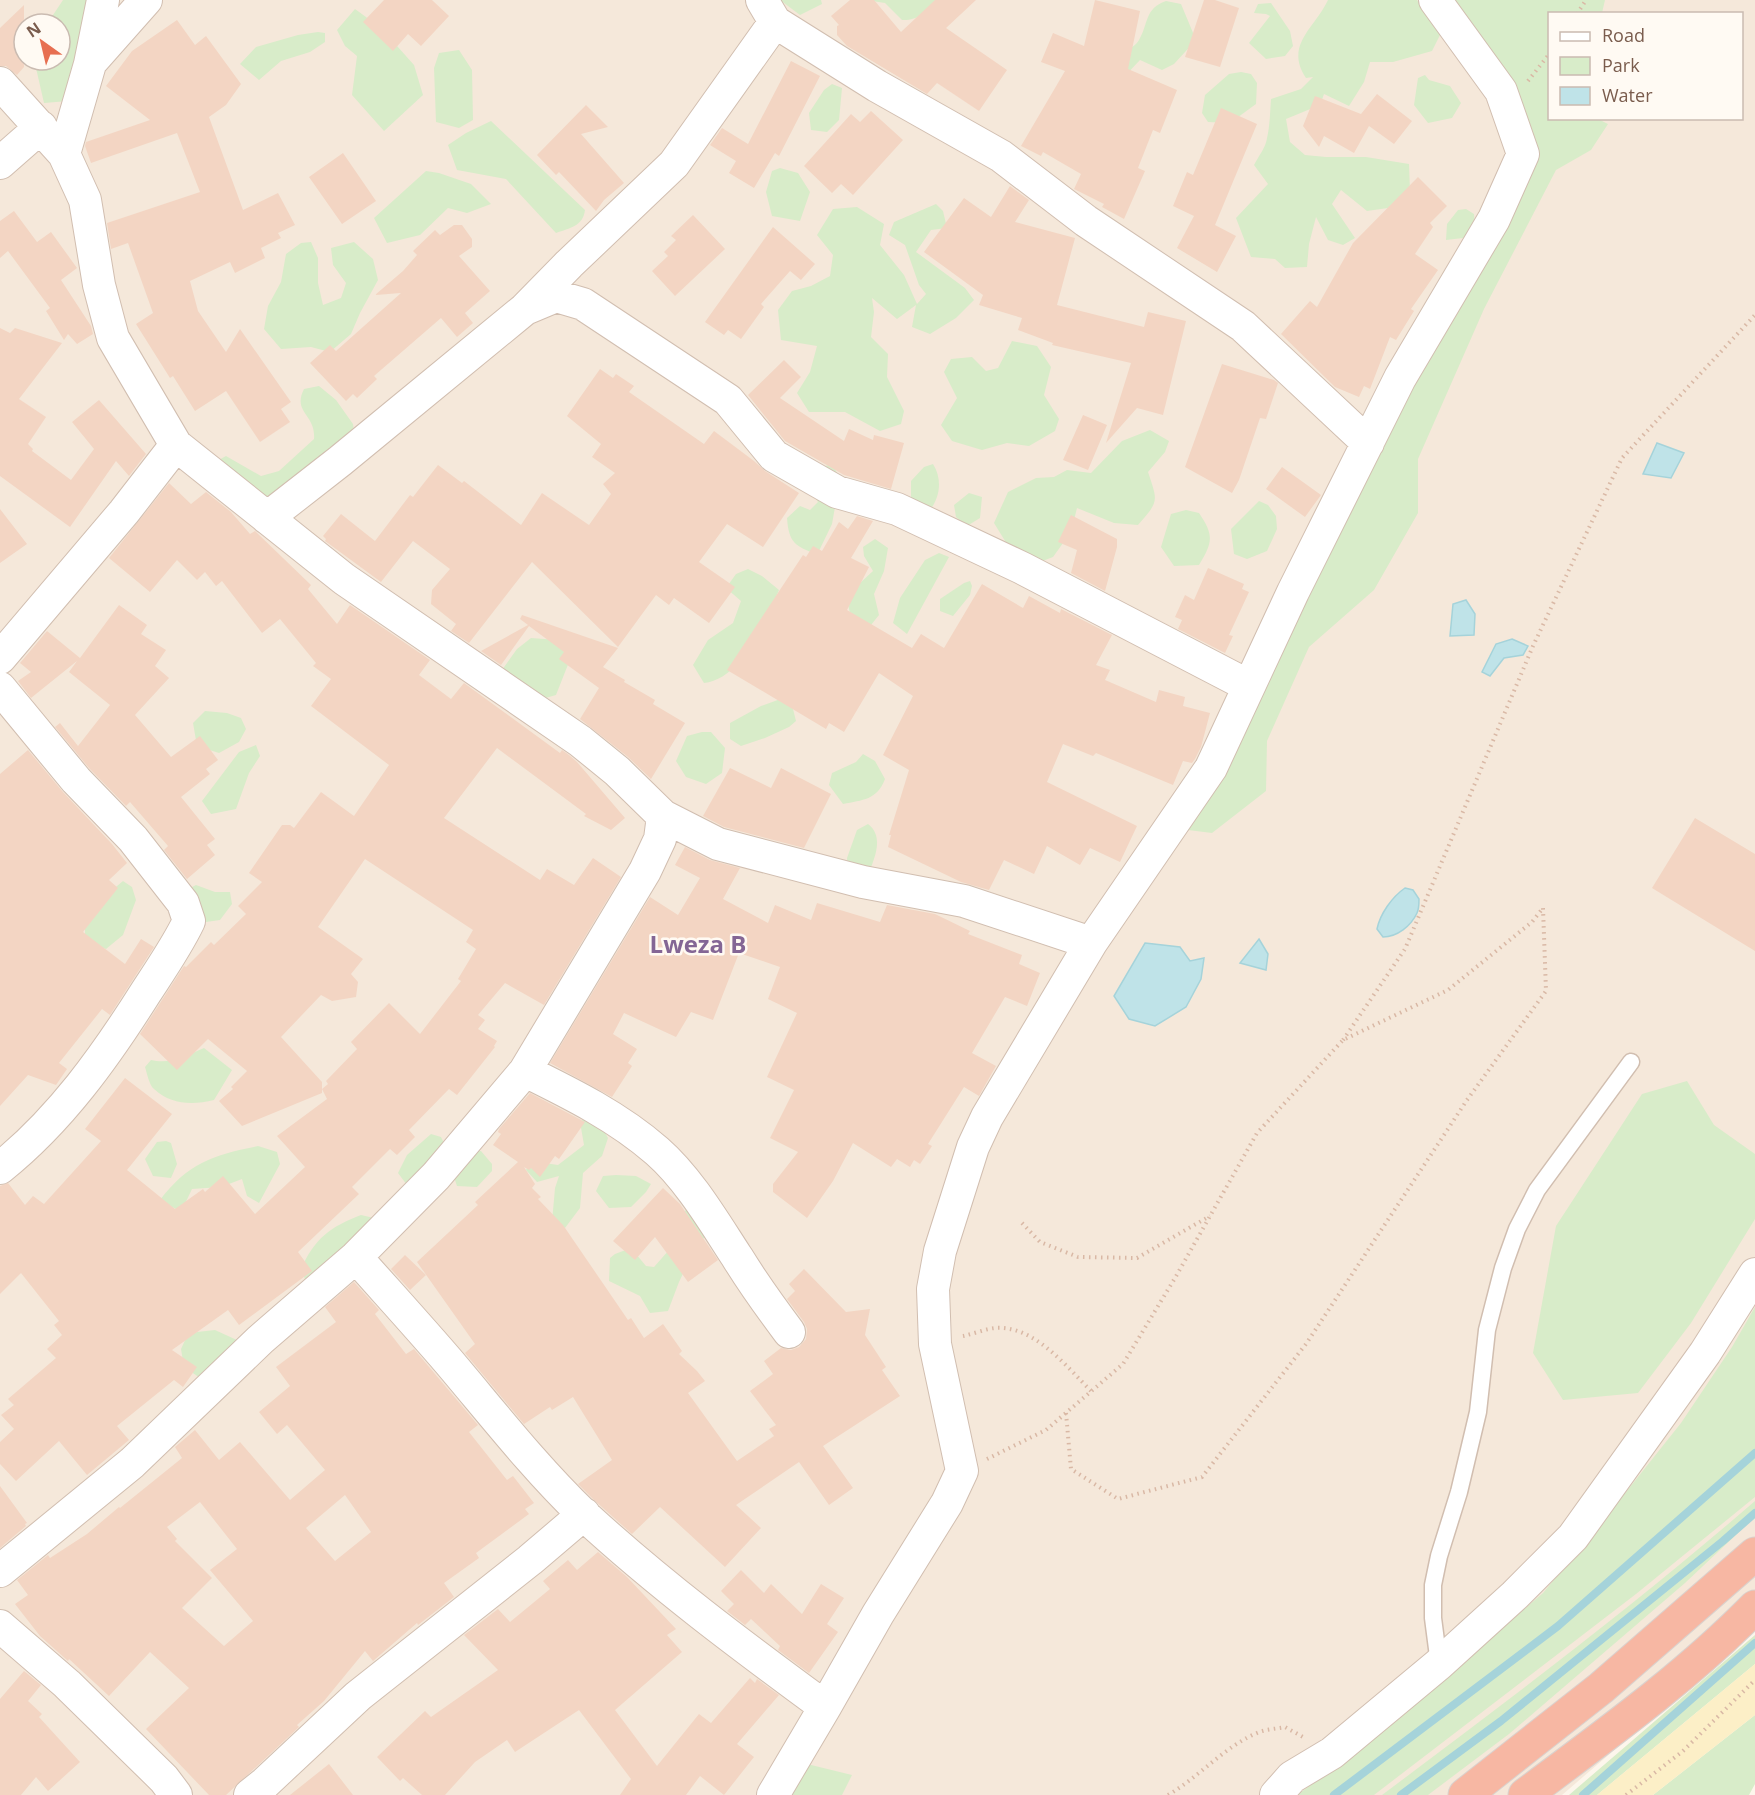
<svg xmlns="http://www.w3.org/2000/svg" width="1755" height="1795" font-family="'Open Sans',sans-serif">
<style>
.residential{fill:#f5e8da;fill-rule:evenodd}
.green{fill:#d8ecc9}
.sand{fill:#fcefc7}
.water{fill:#bfe3e8;stroke:#a5d3da;stroke-width:1.5}
.lines{fill:none;stroke-linecap:round;stroke-linejoin:round}
.stream{stroke:#a5d3da;stroke-width:8}
.building{fill:#f3d5c3;fill-rule:evenodd}
.lane-casing{stroke:#d1beb0;stroke-width:19}
.street-casing{stroke:#d1beb0;stroke-width:34}
.highway-casing{stroke:#dad1cd;stroke-width:35}
.path{stroke:#d9b8a5;stroke-width:4;stroke-dasharray:1.5 4.5;stroke-linecap:butt}
.lane{stroke:#fff;stroke-width:16}
.street{stroke:#fff;stroke-width:32}
.highway{stroke:#f7b7a3;stroke-width:33}
.labels{text-anchor:middle;dominant-baseline:central;stroke-width:5;stroke-linejoin:round;paint-order:stroke}
.quarter-label{font-size:24px;font-weight:bold;fill:#846695;stroke:#fffaf3}
</style>
<rect width="100%" height="100%" fill="#fdf6ec"/>
<path class="residential" d="M0 0H1755V1629L1562 1795H0ZM1550 14H1742V118H1550ZM24 24H60V60H24Z"/>
<path class="green" d="M63 0H87L68 101 44 103 36 68 38 60H60V24H47Z
M780 0H821L822 4 800 15Z
M866 0H937C931 12 915 21 902 20L885 3Z
M1328 0H1417L1440 35 1432 51 1393 62H1370L1364 82 1349 106 1324 94 1320 105 1286 119 1290 142 1305 155 1326 157H1366L1409 164 1410 191 1388 208 1367 211 1341 190 1332 204 1355 238 1343 245 1328 240 1316 217 1309 244 1307 267 1285 268 1275 259 1251 257 1236 218 1268 184 1254 165C1258 157 1266 147 1267 138 1270 126 1270 112 1271 99L1301 89 1313 77 1306 78C1284 45 1315 28 1328 0Z
M1444 0H1605L1602 13 1550 14V118L1598 119 1608 124 1591 150 1556 170 1484 309 1418 459V513L1374 590 1309 647 1267 741 1266 791 1212 833 1180 829 1297 603 1532 163Z
M1166 1 1181 4 1196 40 1174 64 1162 70 1140 60 1121 80 1123 52C1128 49 1136 46 1139 40 1149 23 1144 9 1166 1Z
M1271 3 1290 31 1293 46 1285 56 1266 59 1249 43 1270 16 1266 14 1254 13 1258 4Z
M355 9 381 28 414 65 423 95 384 131 352 95 357 56 345 46 337 30Z
M318 32 325 33V42L310 52 281 61 259 80 240 64 256 47 298 35Z
M459 50 472 70 473 120 459 128 436 122 434 68 439 53Z
M1241 72 1251 74 1257 83 1256 104 1230 123 1208 122 1202 113 1205 95 1229 74Z
M1425 75 1429 80 1450 86 1461 103 1452 118 1428 123 1414 105 1418 78Z
M832 84 842 88 839 120 827 132 811 130 809 113 824 90Z
M491 121 585 210C583 226 570 228 556 233L506 179 457 170 448 145 466 133Z
M780 168 798 173 810 192 800 221 772 216 766 192 772 171Z
M426 171 439 173 471 184 491 204 467 213 448 208 420 235 387 243 374 218Z
M936 204 943 211 947 228 931 230 916 252 965 288 974 300 956 318 930 334 912 327 916 305 897 319 872 298 874 312 871 337 888 354 887 377 904 411 901 424 880 431 845 412H809L797 393 810 372 817 346 781 340 778 310 792 291 811 286 830 276 833 255 817 235 833 209 857 207 884 224 880 245 904 275 917 304 926 294 919 285 905 245 889 235 894 222Z
M1466 209 1474 214 1475 229 1463 238 1446 240 1447 224 1458 210Z
M311 242 318 258V283L323 305 341 298 346 283 333 265 331 248 354 242 373 259 378 280 360 313 351 334 330 352 311 347 281 349 264 329 268 306 281 282 286 254 301 243Z
M1012 341 1037 346 1051 367 1044 395 1059 419 1055 431 1029 446 1007 443 982 450 952 441 941 425 957 398 944 372 951 359 972 357 986 371 998 368Z
M319 386 336 400 353 424 357 454 272 503 215 462 226 456 261 476 279 471 314 439C316 414 292 413 304 389Z
M1150 430 1169 441 1165 452 1148 472C1158 502 1159 501 1138 525L1114 523 1077 508 1071 532 1053 557 1040 562 1010 549 994 523 1008 492 1036 478 1054 477 1067 470 1091 473 1122 441Z
M933 464C944 481 939 503 925 515L911 499V481L924 467Z
M829 465 835 469 840 479 832 524 817 555C795 545 789 544 787 518L800 506 810 510 818 502 809 489V470Z
M969 493 982 497 980 518 967 526 956 517 954 505Z
M1259 501 1268 505 1276 516 1277 529 1267 551 1247 559 1234 554 1231 529Z
M1186 510 1199 513C1214 535 1213 542 1199 565L1174 566 1161 547 1171 514Z
M875 539 888 548 884 571 874 594 879 615 867 630C850 621 849 613 847 595L873 571 864 556 863 547Z
M939 553 949 557 907 634 893 623 900 598 925 560Z
M748 569 762 576 779 590C766 621 742 679 704 683L693 665 708 640 733 623 741 601 726 588 736 574Z
M970 581 972 586 970 595 953 616 940 611V599L964 583Z
M531 638 558 640 569 662 556 695 535 701 502 670 517 649Z
M786 697 792 705 796 721 789 727 765 738 741 746 730 739V723L761 706Z
M205 711 227 713 241 718 246 729 239 742 219 753 197 746 193 723Z
M702 732H711L725 748 722 773 706 784 686 777 676 761 687 736Z
M256 745 260 756 249 773 236 809 211 814 202 801 239 752Z
M863 754 875 761 885 779C877 800 863 800 843 804L829 785 832 773 856 762Z
M868 824C885 837 874 859 868 875L848 873 847 858 857 830Z
M123 881 132 887 136 900 123 935 106 949 85 940V923L105 896Z
M196 885 215 892H230L232 904 220 920 199 923 186 890Z
M204 1048 232 1070 214 1100C193 1105 171 1105 154 1089 149 1085 147 1073 145 1067L151 1060C171 1065 187 1055 204 1048Z
M1687 1081 1714 1125 1755 1154V1219L1691 1323 1638 1393 1563 1400 1533 1353 1556 1226 1642 1094Z
M585 1118 600 1124 608 1138 602 1156 583 1173 580 1208 565 1228 552 1222 555 1188 559 1176 537 1182 526 1170 531 1161 558 1165 584 1145 580 1122Z
M431 1134 441 1137 444 1143 407 1185 398 1173 407 1155Z
M166 1141 171 1143 177 1164 171 1178 153 1176 145 1159 157 1142Z
M258 1146 277 1152 280 1164 259 1203 247 1196 242 1179 221 1187 192 1189 181 1212 160 1200C188 1163 213 1155 258 1146Z
M481 1151 492 1164V1171L477 1187 457 1186 452 1171 470 1152Z
M616 1175 636 1176 651 1184 646 1192 631 1207 609 1208 596 1191 603 1176Z
M690 1204 710 1234 698 1242 679 1282 668 1311 650 1313 640 1296 609 1281 610 1258 615 1254 631 1248 646 1266 654 1267 677 1241 681 1217Z
M361 1215 374 1218 308 1287 301 1269C315 1238 330 1227 361 1215Z
M1755 1307V1497L1636 1594 1374 1795H1297L1358 1751 1543 1593 1622 1497 1681 1423 1732 1347Z
M215 1330 239 1341 203 1380 184 1367 181 1349 187 1336 197 1332Z
M1755 1501V1517L1685 1583 1509 1734 1428 1795H1382C1509 1700 1635 1605 1755 1501Z
M1755 1635V1664L1597 1795H1569Z
M1755 1715V1784L1749 1795H1653Z
M803 1763 852 1775 842 1795H785Z"/>
<path class="sand" d="M1755 1664V1715L1653 1795H1597Z"/>
<path class="water" d="M1657 443 1684 453 1671 478 1643 474Z
M1466 600 1475 614 1474 635 1450 636 1453 604Z
M1512 639 1528 646 1523 655 1504 658 1490 676 1482 672 1496 644Z
M1405 888 1413 890 1419 899C1419 903 1419 909 1417 913 1411 926 1397 937 1383 937L1377 929C1380 914 1392 897 1405 888Z
M1259 939 1268 954 1266 970 1240 963Z
M1145 943 1180 947 1190 961 1204 958 1201 979 1186 1007 1155 1026 1129 1019 1114 996Z"/>
<g class="lines">
<path class="stream" d="M1334 1795 1558 1626 1755 1453
M1401 1795 1501 1721 1723 1541 1755 1513
M1583 1795 1755 1643"/>
</g>
<path class="building" d="M384 0H432L449 16 421 46 408 34 393 51 363 22Z
M850 0H874L901 32 935 0H976L946 28 1007 70 979 111 937 83 927 94 847 46 837 35V26L839 25 831 16Z
M1095 0 1140 11 1128 69 1177 90 1160 133 1153 130 1138 168 1145 171 1124 219 1102 207 1104 204 1074 189 1081 174 1043 152 1041 156 1021 146 1065 71 1041 62 1053 33 1084 46Z
M1204 0H1215L1239 8 1220 67 1185 57Z
M24 5V67L17 75 6 66H0V28Z
M177 20 195 45 206 36 241 84 226 105 209 117 243 210 278 193 295 225 278 233 281 238 261 248 265 258 235 273 230 262 190 281 198 311 226 352 240 329 291 402 281 409 290 422 260 442 226 391 195 411 173 376 170 378 136 324 153 313 128 243 111 249 107 223 200 192 177 133 91 163 85 146 86 142 150 120 106 86 132 51Z
M791 61 820 76 779 156 775 153 754 188 729 173 736 161 710 145 722 128 748 144Z
M1377 94 1412 121 1394 144 1369 126 1354 153 1324 136 1319 147 1303 126 1315 96 1361 114Z
M586 105 608 127 581 134 624 183 604 200 596 211 559 172 556 175 537 155Z
M1221 108 1257 124 1215 225 1236 236 1217 272 1177 248 1194 216 1173 206 1187 172 1193 175Z
M871 111 903 140 853 195 841 184 832 193 804 166 851 114 860 122Z
M343 153 376 201 342 224 309 177Z
M1418 177 1447 206 1430 223 1433 227 1415 254 1438 270 1411 309 1414 311 1396 340 1390 337 1370 389 1364 386 1359 397 1335 387 1281 334 1310 301 1317 307 1353 243Z
M1010 186 1029 200 1015 222 1075 238 1057 305 1144 327 1148 312 1186 321 1163 415 1137 408 1106 443 1131 363 1052 345 1053 343 1018 330 1022 318 979 305 983 295 924 252 964 198 991 217Z
M14 211 37 242 51 232 77 268 61 280 91 326 93 334 77 344 68 334 64 340 46 311 50 308 8 251 0 258V221Z
M693 215 725 249 675 296 652 271 668 256 664 252 676 240 671 236Z
M454 225H462L472 239V247L459 256 490 291 465 313 473 323 457 337 441 318 374 376 377 379 357 398 353 394 346 401 310 363 330 345 336 351 401 293 375 295 403 271 417 255 413 251 435 230 440 235Z
M773 227 815 264 801 280 790 271 761 304 764 307 741 339 728 330 724 335 705 322Z
M0 328 10 333 15 328 62 343 19 399 46 417 28 444 33 449 32 451 71 480 94 449 72 422 99 400 146 454 129 476 116 461 70 527 0 476Z
M784 360 801 377 780 398 844 441 849 429 873 440 874 435 904 443 891 489 844 475 785 441 748 395Z
M1222 364 1274 380 1278 383 1266 419 1260 418 1239 480 1232 493 1185 467Z
M600 369 613 378 616 374 634 386 629 392 704 444 714 431 754 461 765 471 799 493 763 547 727 524 699 562 735 587 709 623 674 598 669 605 656 595 618 647 532 562 469 643 451 631 456 624 431 604 432 590 450 569 413 541 381 582 325 541 326 539 323 536 341 514 375 541 410 495 413 497 438 465 462 483 464 481 521 525 542 493 589 525 611 494 603 484 615 473 592 457 601 444 567 416Z
M1083 415 1107 425 1088 470 1063 460Z
M1282 467 1321 495 1305 517 1266 489Z
M169 483 191 504 206 492 231 512 250 534 255 531 311 585 308 589 337 624 350 605 430 660 419 675 451 699 464 683 560 753 562 750 569 755 577 762 625 818 611 830 584 816 586 814 497 748 444 818 540 880 547 869 574 885 593 858 621 877 544 1005 505 983 478 1015 485 1020 478 1029 497 1041 494 1046 495 1047 457 1095 449 1089 409 1130 415 1137 397 1155 390 1149 352 1187 359 1194 298 1252 312 1271 239 1325 228 1310 172 1350 197 1367 183 1387 174 1380 117 1426 129 1440 87 1475 59 1441 16 1481 0 1464V1442L14 1429 1 1415 14 1405 8 1399 56 1358 47 1349 62 1335 54 1325 59 1321 21 1273 0 1294V1186L8 1183 25 1205 33 1196 44 1204 101 1141 85 1129 125 1078 172 1114 127 1170 175 1209 203 1189 205 1192 223 1176 255 1214 305 1167 277 1136 327 1099 322 1089 328 1084 326 1081 357 1049 351 1042 389 1003 420 1034 461 981 458 979 476 949 466 942 473 930 365 859 318 927 363 959 351 974 358 982 356 997 332 1001 321 995 281 1037 322 1082V1093L242 1126 219 1101 233 1089 231 1087 247 1071 208 1039 177 1070 140 1034 184 966 186 967 211 942 214 945 246 914 238 906 262 882 249 873 282 825H290L294 828 321 792 354 816 389 765 311 706 331 679 313 666 316 663 280 619 262 633 222 581 216 586 205 572 197 580 177 560 150 592 109 558Z
M0 509 27 544 0 563Z
M1071 515 1117 539V547L1105 591 1071 573 1077 550 1058 542Z
M857 516 873 521 851 558 869 567 847 610 912 648 921 634 944 648 982 584 1023 608 1029 596 1060 613 1061 609 1112 635 1096 665 1110 670 1105 680 1156 702 1159 690 1185 697 1183 706 1210 713 1201 747 1195 759 1192 763 1183 761 1173 785 1096 753 1093 756 1063 744 1047 782 1137 826 1120 862 1090 848 1080 865 1047 846 1034 874 1004 860 989 890 961 882 888 847 891 835H889L909 770 883 755 913 696 879 673 844 732 829 723 826 729 727 670 803 555 806 557 813 546 822 551 839 522 848 529Z
M1208 568 1244 584 1242 589 1249 592 1229 635 1233 636 1225 653 1178 629 1182 620 1175 617 1185 595 1194 600Z
M119 605 147 625 141 634 166 650 155 666 169 678 135 715 171 757 200 736 218 760 206 769 210 774 181 797 215 839 207 845 215 855 187 879 164 850 168 846 130 802 126 806 89 768 55 727 60 723 78 746 110 705 69 672 77 661 31 698 18 681 31 672 20 663 47 631 80 658Z
M522 615 618 648 603 667 625 680 624 682 655 700 653 704 685 723 651 779 628 757 580 719 599 688 559 659 564 652 529 626 501 665 481 651 528 625 520 619Z
M28 750 63 792 112 844 127 863 109 880 118 888 83 932 125 964 141 939 154 947 110 1015 102 1009 59 1063 67 1069 56 1085 28 1075 0 1106V774Z
M730 768 771 788 781 768 831 794 804 848 724 827 703 816Z
M1695 818 1755 854V951L1652 888Z
M685 847 710 860 740 868 723 899 768 923 775 905 811 920 817 903 880 922 887 905 935 914 970 931 968 934 1022 955 1019 964 1040 973 1027 1006 1005 997 972 1053 996 1066 979 1096 964 1087 928 1144 932 1146 920 1164 914 1160 910 1167 897 1159 891 1167 853 1143 833 1181 807 1218 773 1192V1184L798 1152 770 1138 794 1090 767 1077 797 1013 768 999 780 967 739 953 713 1020 691 1012 676 1037 624 1013 613 1034 637 1049 628 1063 632 1066 612 1097 550 1063 650 897 678 915 700 878 675 865Z
M530 1093 585 1122 559 1159 555 1156 540 1177 531 1168 529 1170 524 1167 535 1184 532 1188 541 1197 538 1199 563 1225 628 1320 631 1318 644 1338 663 1324 682 1351 679 1354 697 1371 705 1381 688 1393 737 1461 774 1436 769 1429 776 1425 750 1391 773 1374 764 1361 781 1348 791 1350 799 1347 806 1339 807 1329 804 1322 787 1299 795 1291 789 1284 804 1269 846 1312 870 1309 865 1335 886 1367 882 1370 900 1396 823 1446 853 1488 829 1505 799 1462 736 1505 761 1528 725 1567 660 1507 632 1534 594 1500 578 1484 612 1460 573 1397 552 1410 550 1407 524 1424 465 1353 475 1344 417 1262 478 1205 475 1202 518 1162 493 1145 501 1134 498 1132 499 1129Z
M663 1188 680 1204 718 1260 688 1282 655 1237 635 1260 613 1241Z
M405 1255 426 1275 410 1290 391 1269Z
M354 1282 379 1310 375 1314 406 1354 414 1349 478 1425 469 1432 507 1480 513 1476 534 1503 525 1509 529 1514 476 1553 479 1558 444 1583 454 1597 418 1625 417 1623 373 1661 365 1651 324 1701 297 1725 299 1727 226 1795H209L146 1729 189 1688 150 1652 109 1696 69 1659 68 1661 40 1636 15 1604 28 1595 17 1580 48 1555 50 1558 87 1534 119 1507 120 1508 182 1458 175 1447 195 1430 219 1460 240 1442 290 1500 325 1470 287 1425 277 1434 259 1412 290 1386 276 1367 336 1322 325 1307ZM345 1495 371 1532 335 1561 306 1528ZM200 1502 237 1549 210 1570 253 1621 224 1646 182 1608 212 1578 175 1541 177 1539 167 1527Z
M0 1486 27 1523 25 1524 26 1526 0 1548Z
M598 1552 627 1577 676 1629 667 1635 682 1652 615 1710 657 1766 699 1714 711 1723 750 1678 755 1683 757 1679 779 1695 737 1744 754 1757 724 1795 700 1776 686 1795H620L631 1779 579 1710 515 1752 507 1740 475 1762 445 1795H422L403 1778 400 1781 377 1757 425 1711 431 1717 498 1670 464 1635 498 1609 510 1622 550 1589 543 1581 568 1560 577 1570Z
M741 1570 764 1593 771 1584 802 1614 821 1584 844 1598 827 1624 838 1632 809 1673 778 1650 780 1646 751 1619 745 1625 727 1611 734 1604 721 1591Z
M24 1671 41 1685 28 1701 42 1714 39 1717 80 1762 48 1791 36 1777 21 1795H0V1699Z
M329 1764 353 1795H290Z"/>
<g class="lines">
<g class="lane-casing">
<path id="lane" d="M1439 1664 1433 1618V1585L1439 1556 1459 1492 1478 1412 1487 1330 1503 1268 1517 1229 1537 1190 1631 1062"/>
</g>
<g class="street-casing">
<path id="street" d="M762 0 775 22 877 86 1001 156 1086 221 1243 326 1368 443
M92 61 146 0
M0 83 64 154 85 200 99 285 113 338 176 445 344 579 580 741 617 771 663 816 660 839 645 871 525 1071 436 1176 356 1257 260 1340 132 1463 0 1571
M64 154 90 64 103 0
M0 163 41 127
M525 309 556 296 583 304 728 400 774 456 837 492 897 509 1022 568 1249 686
M267 518 340 461 525 309 569 264 674 164 775 22
M0 658 124 512 176 445
M0 688 76 780 133 839 183 903 189 921C177 946 161 969 146 992 105 1057 60 1120 0 1168
M663 816 718 844 863 882 964 901 1091 943
M525 1071C572 1094 618 1117 657 1151 689 1179 714 1222 737 1257 753 1283 771 1308 789 1332
M356 1257C387 1292 419 1327 449 1362 493 1414 535 1468 584 1515 660 1585 742 1646 825 1707L773 1795
M0 1626 67 1684 164 1779 176 1795
M825 1707 878 1614 947 1503 962 1471 935 1344 933 1289 940 1251 973 1147 987 1117 1091 943 1211 768 1293 592 1400 378 1494 219 1523 154 1501 91 1435 0
M250 1795 265 1783 358 1696 530 1560 584 1514
M1276 1795 1292 1777 1332 1753 1439 1664 1515 1595 1573 1537 1705 1353 1755 1274"/>
</g>
<g class="highway-casing">
<path id="highway" d="M1465 1795 1601 1688 1755 1554
M1525 1795C1604 1736 1685 1678 1755 1607"/>
</g>
<path class="path" d="M1577 14 1586 0
M1528 81 1550 53
M1343 1040 1405 949 1533 646 1622 458 1755 315
M1022 1223 1040 1242 1078 1257 1137 1258 1210 1216
M963 1336C973 1334 985 1329 995 1328 1034 1325 1066 1366 1091 1391
M1066 1413 1071 1469 1118 1499 1202 1477 1306 1344 1467 1100 1546 991 1543 908
M987 1459 1046 1430 1123 1364 1175 1278 1257 1133 1343 1040 1448 990 1532 922 1543 908
M1168 1795C1199 1777 1224 1747 1257 1733 1266 1729 1276 1729 1285 1727L1303 1737
M1626 1795 1683 1751 1755 1680"/>
<use href="#lane" class="lane"/>
<use href="#street" class="street"/>
<use href="#highway" class="highway"/>
</g>
<g class="labels">
<g class="quarter-label">
<text x="698" y="943">Lweza B</text>
</g>
</g>
<rect x="1548" y="12" width="195" height="108" fill="#fffaf3" stroke="#cabbb1" stroke-width="1.5"/>
<rect x="1560" y="32" width="30" height="9" fill="#ffffff" stroke="#cabbb1" stroke-width="1.5"/>
<text x="1602" y="42" font-size="18" fill="#7a5c4d">Road</text>
<rect x="1560" y="57" width="30" height="18" fill="#d8ecc9" stroke="#cabbb1" stroke-width="1.5"/>
<text x="1602" y="72" font-size="18" fill="#7a5c4d">Park</text>
<rect x="1560" y="87" width="30" height="18" fill="#bfe3e8" stroke="#cabbb1" stroke-width="1.5"/>
<text x="1602" y="102" font-size="18" fill="#7a5c4d">Water</text>
<g transform="translate(42 42) rotate(326)"><circle r="28" fill="#fffaf3" stroke="#cabbb1" stroke-width="1.5"/>
<path d="M0-4.5L10 22L0 15L-10 22Z" fill="#e76f51"/>
<text y="-9" font-size="16" font-weight="bold" text-anchor="middle" fill="#7a5c4d">N</text>
</g>
</svg>
